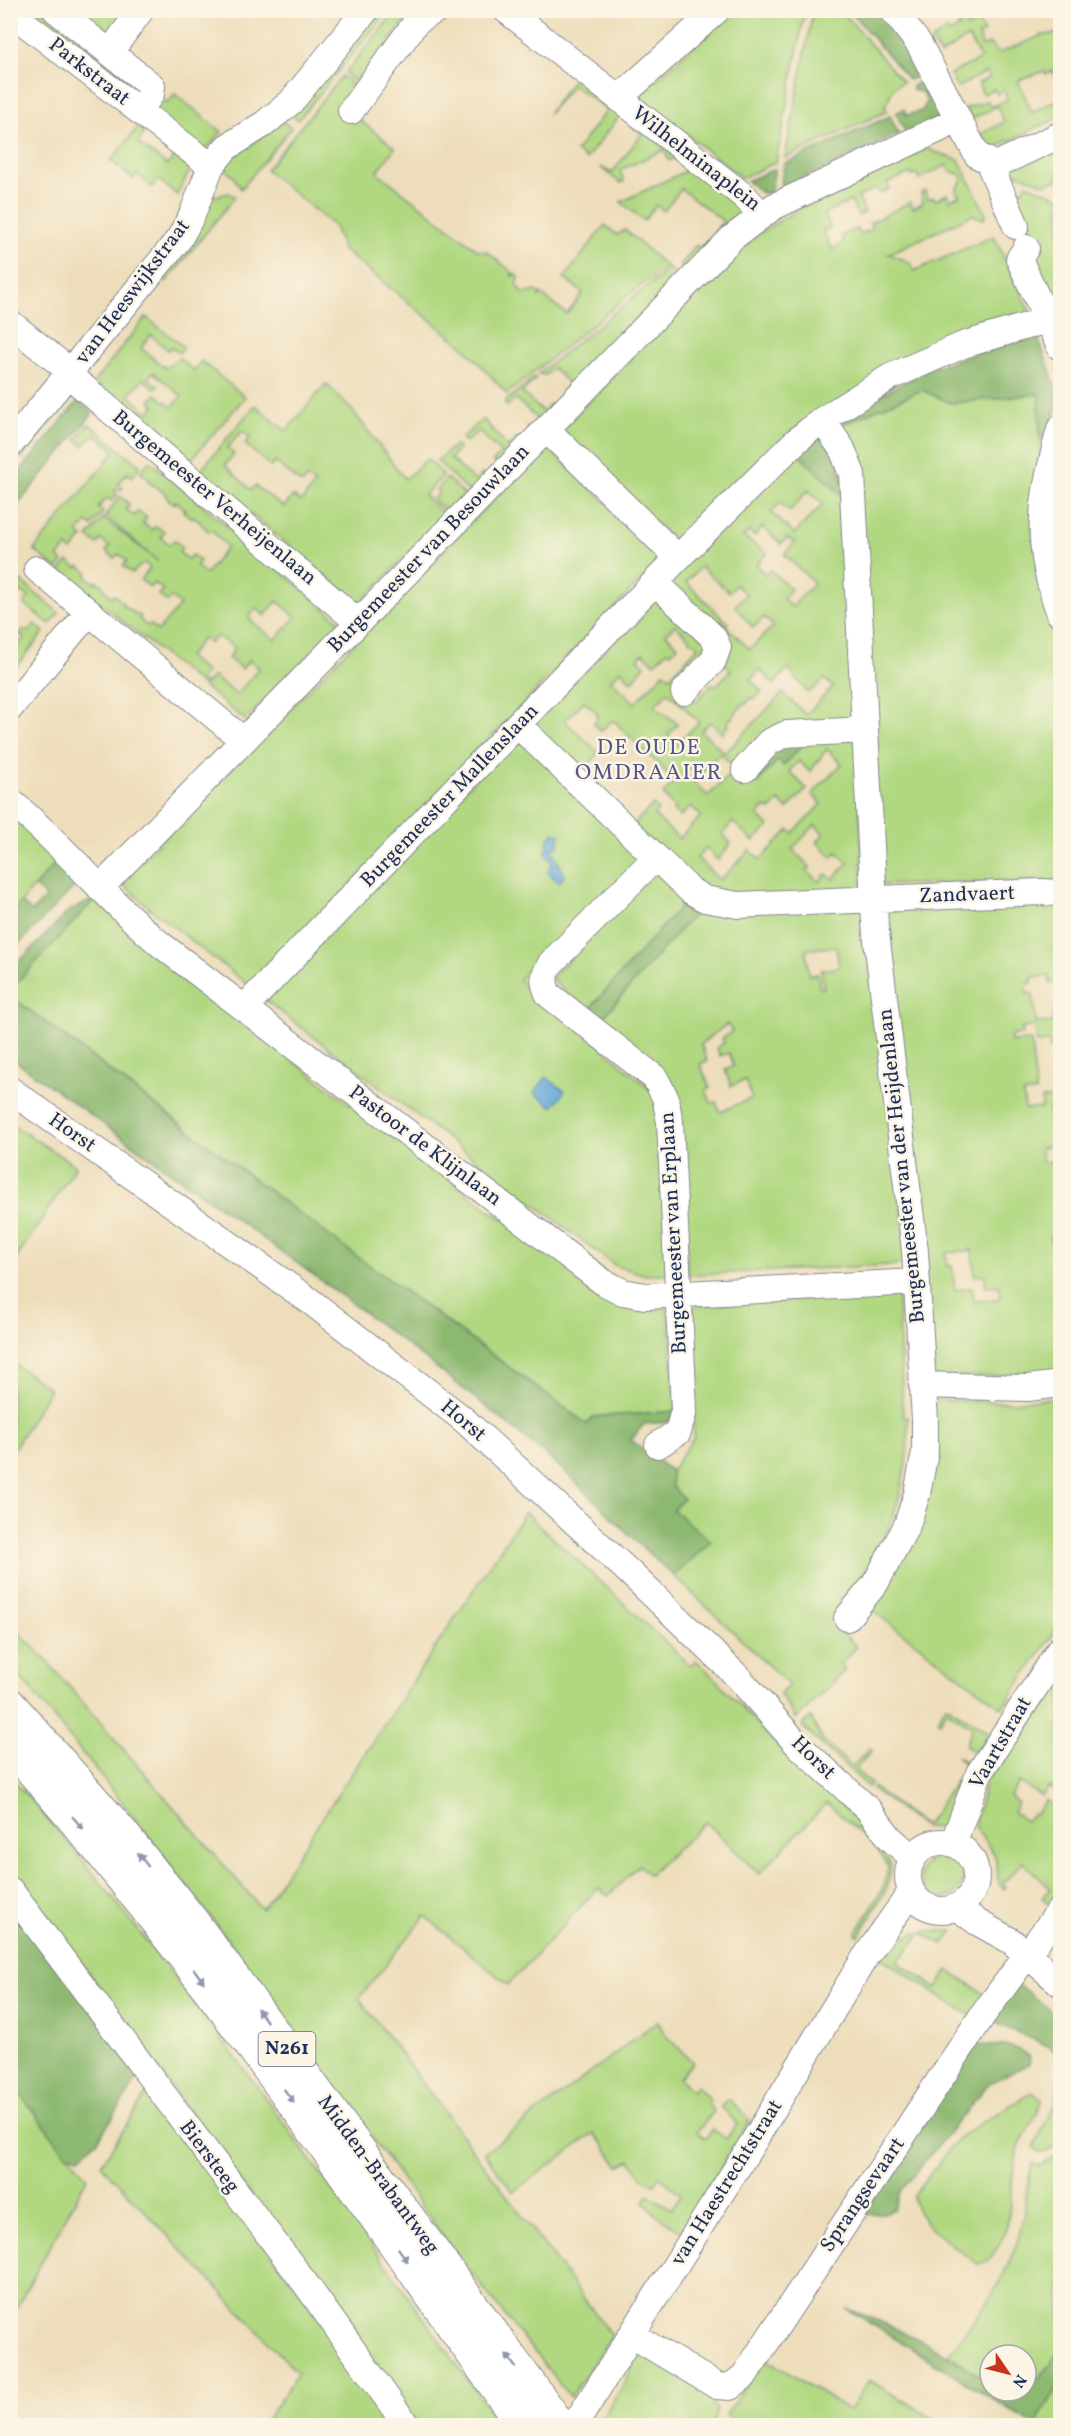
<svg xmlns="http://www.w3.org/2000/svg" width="1071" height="2436" font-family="Vollkorn,serif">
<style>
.green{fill:#b1d881;stroke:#668470;stroke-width:1.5;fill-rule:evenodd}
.forest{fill:#8cb86f;stroke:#547466;stroke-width:1.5}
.water{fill:#5ea6d5;stroke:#3c6a9a;stroke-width:1.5}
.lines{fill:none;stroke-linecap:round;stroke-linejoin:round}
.minor-casing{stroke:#84868c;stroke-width:28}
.highway-casing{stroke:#84868c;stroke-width:35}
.minor{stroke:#fff;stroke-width:26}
.highway{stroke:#fff;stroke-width:33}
.oneway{fill:#8d97ae}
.labels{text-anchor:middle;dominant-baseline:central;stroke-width:5;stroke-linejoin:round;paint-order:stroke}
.shield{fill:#fcf5e5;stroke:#5e6a86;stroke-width:1.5}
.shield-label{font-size:20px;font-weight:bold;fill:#1b2f5e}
.street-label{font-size:21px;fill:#1b2f5e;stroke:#fcf5e5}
.neighbourhood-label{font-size:22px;letter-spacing:1.5px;fill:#555488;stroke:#fcf5e5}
</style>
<rect width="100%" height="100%" fill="#fcf5e5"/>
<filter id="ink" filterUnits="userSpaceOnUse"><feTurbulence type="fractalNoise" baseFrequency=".0167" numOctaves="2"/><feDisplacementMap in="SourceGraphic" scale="12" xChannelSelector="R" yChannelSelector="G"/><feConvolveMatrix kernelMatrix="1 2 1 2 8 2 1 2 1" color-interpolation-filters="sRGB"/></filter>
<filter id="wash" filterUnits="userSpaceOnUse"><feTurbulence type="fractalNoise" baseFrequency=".008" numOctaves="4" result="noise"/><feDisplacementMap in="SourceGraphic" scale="24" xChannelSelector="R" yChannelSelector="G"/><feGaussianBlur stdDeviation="1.35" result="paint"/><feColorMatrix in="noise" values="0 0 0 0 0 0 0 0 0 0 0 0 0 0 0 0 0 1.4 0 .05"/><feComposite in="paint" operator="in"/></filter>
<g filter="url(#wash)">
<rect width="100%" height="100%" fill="#edddba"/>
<path class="green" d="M22 11H44L125 74 140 93 133 96Z
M79 11H120L128 16 112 36Z
M376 11H388L298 120 291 114Z
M396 11H413L358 84 345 73Z
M731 11H805L776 162 742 178 638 96Z
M813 11H842L903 82 894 87 885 106 887 111 785 158Z
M953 11H998L983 18 978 11 963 22 968 28 978 21 984 32 978 35 983 47 989 44 999 53 1043 35 1060 33V87L1053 71 1046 74 1044 71 1018 81 1032 112 1060 99V117L987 151 979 135 1004 122 997 106 972 119 966 108 988 101 991 107 1008 99 1003 90 997 94 994 89 983 94 978 83 989 78 986 72 957 88 950 74 981 59 968 37 940 55 931 41 947 30 950 33 960 27 953 17 955 15Z
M342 76 355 87 342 106 395 148 377 172 479 251H486L513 273 511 277 515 274 519 277 517 286 523 294 536 291 541 294 538 298 542 295 567 314 583 293 564 278 605 225 617 235 625 230 667 267 640 286 507 394 465 348 343 250 334 226 266 170Z
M574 77 622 113 586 159 576 151 607 110 573 85 548 114Z
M175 94 222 132 204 152 157 114 154 101 157 95 168 103Z
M283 121 291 128 241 189 233 176 223 168 228 161Z
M634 123 676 157 669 161 664 150 620 170 624 181 621 183 600 167 612 173 642 134 632 126Z
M138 127 145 132 138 143 167 165 175 156 191 168 177 195 158 179 152 187 137 174 133 179 111 161Z
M1060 140 1058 180 1044 184 1017 173 1015 177 996 170Z
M926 149 959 160 986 214 984 219 972 215 888 254 910 262 914 271 994 236 1032 317 958 338 676 543 562 430 700 286 759 233 802 207ZM947 165 951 172 960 174 963 179 956 190 959 196 950 200 947 194 935 200 933 197 928 199 925 191 921 193 923 203 913 208 910 202 870 223 872 229 860 234 857 229 841 236 844 243 832 249 823 231 830 228 824 213 851 201 858 216 865 212 858 197 877 188 880 193 889 189 887 183 911 173 912 176 917 174 920 180 924 176Z
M692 168 741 208V215L685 270 680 266 696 245 702 249 723 221 681 189 664 211 656 205 644 221 621 202Z
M1000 178 1023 190 1026 184 1060 197V298L1045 302 1029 267 1037 263Z
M229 193 235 197 166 282 159 276 210 194 217 196Z
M669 269 682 279 567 397 562 392 569 384 553 368 546 375 538 374Z
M146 317 184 347 179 353 171 347 168 350 151 335 141 348 165 368 179 358 194 371 201 361 245 397 189 462 94 382ZM153 372 182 396 172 407 156 394 150 401 155 405 148 413 129 395 143 379 155 389 158 386 148 378Z
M534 377 536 379 522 392 543 412 551 404 556 409 532 433 527 428 537 419 516 399 507 406 504 403Z
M326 384 352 410 405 479 427 459 444 475 424 495 445 515 364 599 358 602 199 472 255 405 286 431ZM242 431 250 437 245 444 271 467 275 462 302 484 307 478 315 484 301 502 293 496 284 507 255 486 251 490 225 465 234 454 227 448Z
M922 390 951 403 1039 394 1041 457 1054 624 1060 637V881L882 885 838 426Z
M63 393 70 399 22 458 17 454Z
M483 419 508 447 517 438 522 444 498 467 493 462 501 453 478 431 466 442 462 438Z
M89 424 140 466 132 477 127 473 118 484 123 488 120 490 115 489 114 491 117 494 112 501 107 498 98 508 103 512 92 526 87 522 78 533 83 537 72 551 67 547 58 557 63 562 57 569 34 550 115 451 95 435 83 446 76 440Z
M455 445 459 449 450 458 475 481 482 474 487 479 472 495 437 461Z
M550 450 664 556 252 988 148 907 121 882 540 452Z
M795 451 846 499 855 721 849 726 777 730 740 767 757 783 778 760 784 765 809 738 857 737 863 883 859 890 850 894 732 899 721 897 692 881 633 825 653 805 658 810 654 815 679 839 701 816 691 806 680 817 673 810 674 808 663 794 675 781 613 720 601 731 594 724 598 714 584 701 565 721 599 753 580 773 538 734 535 722 658 594 713 647 712 653 676 692 684 699 690 697 696 701 712 684 716 686 731 670 721 661 724 643 716 631 665 583ZM808 490 823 504 794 534 771 512 780 503 790 511ZM763 527 781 544 787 538 795 543 784 554 814 583 792 607 783 598 791 589 770 570 765 574 756 565 767 553 743 537 749 531 754 536ZM701 567 729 592 736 585 746 594 735 606 753 628 764 617 773 626 750 649 726 626 728 623 686 582ZM675 625 698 647 670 677 664 672 635 703 611 680 621 670 632 682 645 665 638 659 643 653 654 663 668 651 671 653 678 646 666 634ZM788 669 808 693 825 679 833 687 806 715 783 693 725 753 701 731 710 722 722 733 729 725 727 723 744 703 746 704 752 697 755 699 762 691 750 680 760 670 774 684ZM668 692 699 722 677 744 668 735 678 724 654 706ZM827 749 842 764 812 794 822 804 793 833 789 830 760 860 750 850 720 880 697 858 706 848 718 860 731 843 722 834 733 822 753 841 769 827 758 815 765 807 770 810 779 801 787 809 807 789 789 771 799 761 810 772ZM720 753 736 768 708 796 684 773 694 764 702 772ZM815 825 824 834 817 842 832 857 837 852 848 863 833 879 826 874 819 882 807 871 810 867 792 849Z
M150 461 342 623 245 720 60 571 68 561 77 568 79 566 88 573 86 576 95 583 97 581 105 588 104 590 112 597 114 595 123 602 122 605 141 617 139 619 147 626 150 624 158 631 180 605 171 597 167 602 159 595 163 590 154 583 150 587 141 580 150 568 144 563 132 573 123 566 127 561 119 554 114 558 106 551 110 547 101 540 97 544 88 537 103 518 159 562 105 516 120 496 129 504 126 509 134 516 138 511 147 518 143 523 152 530 156 526 164 532 161 537 170 545 174 540 182 547 179 552 188 559 192 555 200 561 196 566 206 574 227 547 212 530 209 532 194 516 191 518 183 511 185 509 176 501 174 504 165 496 167 494 148 482 149 479 140 472ZM277 601 296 617 275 640 248 618 256 608 265 616ZM217 636 235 648 228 658 242 669 249 660 259 668 237 695 213 676 205 685 200 680 206 672 188 657 203 638 210 643Z
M447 478 465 495 448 513 433 499 439 493 436 490Z
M21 581 59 613 50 624 24 604 29 597 16 588Z
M35 624 44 632 11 673V650L13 651 24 638 20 634 24 629 28 632Z
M510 743H526L638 850V863L537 968 528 969 519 980 572 1021 655 1094 670 1273 646 1275 616 1266 265 1000Z
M11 811 59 858 11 914Z
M653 871 688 898 585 1014 551 978Z
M95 899 249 1027 493 1213 665 1305 669 1315 677 1411 593 1417 587 1424 340 1244 11 996 10 989Z
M1060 900V982L1050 983 1049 976 1032 977V983L1026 984 1027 994H1033L1036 1023 1053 1022V1015L1060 1014V1048L1050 1049 1049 1042 1037 1043 1035 1026 1022 1028 1023 1034 1010 1036 1011 1042 1031 1041 1036 1092 1023 1094 1025 1109 1042 1108V1099L1053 1098 1052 1081 1060 1080V1107L1049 1108 1052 1146 1041 1148 1042 1162 1060 1161V1234L1050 1236 1051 1243 1060 1242V1375L932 1377 885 915 889 910ZM972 1250 975 1276 985 1275 986 1287 999 1285 1000 1298 974 1302 972 1288 955 1290 952 1266H947L946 1253Z
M701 906 864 908 908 1264 688 1275 677 1121 597 1024ZM836 946 839 967 821 970 824 988H820L818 974 809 975 806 950ZM727 1024 732 1031 722 1039 724 1043 717 1048 720 1056 729 1053 734 1066 725 1069 731 1086 745 1080 752 1098 720 1112 716 1102 711 1103 706 1090 710 1088 700 1064 707 1061 701 1044Z
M11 1124 76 1166 11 1267Z
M898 1294 903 1417H908C910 1495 885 1553 836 1612L847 1618 848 1625 841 1631 857 1647 840 1664 845 1670 796 1719 780 1694 789 1685 674 1576 710 1542 673 1510 671 1471 694 1437 690 1311 697 1305Z
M11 1362 50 1389 11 1454Z
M1060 1397V1624L1002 1708 868 1607 877 1594 933 1400 1014 1402Z
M525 1512 690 1665 696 1660C726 1688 752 1720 781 1749 808 1776 879 1834 891 1866L888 1886 859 1936 856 1934 885 1884 888 1866 876 1847 827 1803 759 1874 706 1822 649 1875 639 1865 608 1896 598 1888 508 1985 425 1916 359 1998 612 2336 570 2397 453 2250 252 1971 126 1807 11 1665V1625L46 1660 262 1909Z
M1060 1663V1794L1049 1787 1042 1797 1019 1782 1010 1796 1018 1803 1013 1812 1026 1821 1033 1813 1036 1814 1046 1800 1060 1809V1901L1055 1909 1042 1898 1050 1888 1023 1862 1003 1883 1006 1886 1004 1889 999 1884 995 1855 974 1826 985 1784Z
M946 1705 989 1733 978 1751H973L965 1745 972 1728 947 1711 940 1722 937 1720Z
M811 1717 821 1738 852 1767 870 1748 872 1750 855 1770 871 1783 868 1787 802 1726Z
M957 1756 975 1768 953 1821 944 1826 925 1828 872 1789 873 1787 924 1825 928 1823 966 1765Z
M10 1777C74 1846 131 1920 188 1995 296 2136 397 2281 500 2425H418L11 1866Z
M921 1877a21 21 0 1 1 42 0a21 21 0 1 1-42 0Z
M915 1931 918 1934 927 1931H954L943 1944 922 1933 897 1962 937 1988 948 1970 987 1995 973 2017 881 1958Z
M658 2021 665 2035 693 2062 679 2078 692 2091 697 2086 710 2100 707 2103 714 2111 697 2132 705 2139 713 2129 726 2139 737 2124 721 2106 729 2099 750 2120 682 2232 655 2214 644 2202 648 2195 672 2209 681 2194 659 2177 654 2184 643 2178 630 2160 619 2166 594 2133 513 2192 484 2153Z
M1060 2076V2142L1047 2152H1040L1034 2147 1056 2101Z
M11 2082 87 2178 11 2318Z
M149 2090 398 2425H263L298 2373 101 2165Z
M1032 2092 1042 2100C1038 2118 1024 2132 1018 2150 1004 2194 1020 2224 987 2262L978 2264C958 2248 912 2222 914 2195L959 2137Z
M1060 2154V2349L1047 2369 1017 2401 1002 2391H1026V2355H990V2383L948 2354C976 2320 1007 2279 1019 2236 1025 2213 1026 2188 1032 2164L1040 2166Z
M640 2352 702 2388 717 2411 712 2425 596 2426 620 2391Z
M764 2358 849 2410 869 2380 944 2425 741 2426 726 2415Z
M1060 2384V2425L1036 2422Z"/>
<path class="forest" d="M850 11H883L926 72 909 80Z
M929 78 946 113 907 135 896 113 904 109 906 115 922 111 927 101 922 92 913 90 912 86Z
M890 116 899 134 780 189 784 164Z
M775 169 770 193H762L747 181Z
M1037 335 1059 396 1049 437 1040 438 1039 394 951 403 922 390 838 426 840 419 927 369Z
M78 401 93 413 11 513V482Z
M814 433 836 452 846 499 795 451Z
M809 738 783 766 778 760 757 783 747 774 775 745Z
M59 858 86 885 73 888 11 952V914L21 902 32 912 46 897 35 887Z
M688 898 701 906 597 1024 585 1014Z
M95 899 11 989V970L70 910Z
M10 996 340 1244 587 1424 593 1417 677 1411 669 1422 644 1424 631 1440 671 1471 672 1486 683 1499 673 1510 711 1541 674 1576C630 1539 593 1495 549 1458 377 1315 192 1188 11 1058Z
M10 1893 139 2076 99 2139 80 2157 66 2154 11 2082Z
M1015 1982 1060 2018V2056L1046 2045 991 2021Z
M975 2045C992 2046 1021 2042 1030 2059L1029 2064 989 2083 900 2192 894 2209 884 2213 861 2215Z
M846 2308C902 2329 940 2348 990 2383V2391H1002L1016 2401 1047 2369 1060 2349V2384L1035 2425Z"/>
<path class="water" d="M554 832 560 834 558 846 552 848 553 851 565 875 559 882 548 873 552 862 545 852 548 849 547 842Z
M546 1077 565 1091 553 1107 534 1093Z"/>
</g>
<g filter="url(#ink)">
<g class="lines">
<g class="minor-casing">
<path id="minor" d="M56 10 152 86 151 94 139 111
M506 10 745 197 762 215
M893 10 919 44 977 155 996 165 1060 135
M10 12 211 166
M110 52 141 10
M619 98 717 10
M351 111 417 21 436 10
M988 161 1016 226
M1026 248 1019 259 1060 347
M10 323 71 372
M69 375 358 622
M822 420 842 449 852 474 875 924 915 1251 925 1420V1452L917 1494 907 1525 875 1584 847 1618
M546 429 678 558
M1060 429C1041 501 1033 542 1060 614
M10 445 179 239 192 215 211 166 227 147 264 124 291 102 366 10
M37 569 243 740
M655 582 713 637 718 647 713 661 684 692
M10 708 89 612
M518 725 691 891 705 899 738 905 1041 892 1060 893
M745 769 769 742 786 734 865 730
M10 801C64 845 107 900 160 944L603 1282 623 1292 645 1296 917 1282
M655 858 551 963C543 976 542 982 549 995L655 1078 665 1097 670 1122 684 1410 678 1432 658 1445
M100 888 732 238 773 207 958 120
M244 1008 678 558 796 441 822 420 890 377 963 345 1060 316
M10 1090 310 1301 463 1419 629 1572 738 1677 797 1744 868 1809 890 1838 913 1858
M922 1385 1028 1388 1060 1384
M908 1876a34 34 0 1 1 68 0a34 34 0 1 1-68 0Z
M953 1844 979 1773 1060 1649
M10 1890 308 2287 407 2426
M957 1907 977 1922 1011 1941 1060 1983
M632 2335 717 2386 730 2387 744 2376 982 2016 1060 1910
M574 2426 752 2144 864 1959 911 1892"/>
</g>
<g class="highway-casing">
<path id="highway" d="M10 1705 120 1831 191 1920 560 2426
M10 1745C199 1958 359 2194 524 2426"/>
</g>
<use href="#minor" class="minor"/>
<use href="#highway" class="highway"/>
</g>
<defs><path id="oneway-solid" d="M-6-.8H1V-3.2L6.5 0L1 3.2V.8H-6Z" transform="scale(1.5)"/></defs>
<g class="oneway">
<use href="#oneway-solid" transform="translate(78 1823) rotate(49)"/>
<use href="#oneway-solid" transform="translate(143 1860) rotate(-129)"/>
<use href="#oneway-solid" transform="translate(199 1976) rotate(53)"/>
<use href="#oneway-solid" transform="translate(262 2015) rotate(-126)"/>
<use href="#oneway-solid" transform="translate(289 2096) rotate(54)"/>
<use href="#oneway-solid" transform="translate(403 2255) rotate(55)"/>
<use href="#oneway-solid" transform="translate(511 2361) rotate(-126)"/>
</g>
</g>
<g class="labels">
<rect class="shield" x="258.5" y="2032" width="57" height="34" rx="4.5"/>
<g class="shield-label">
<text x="287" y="2049">N261</text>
</g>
<g class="street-label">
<text transform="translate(89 72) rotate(38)">Parkstraat</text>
<text transform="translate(696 159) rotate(38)">Wilhelminaplein</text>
<text transform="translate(133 292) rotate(-53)">van Heeswijkstraat</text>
<text transform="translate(214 498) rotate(40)">Burgemeester Verheijenlaan</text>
<text transform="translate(429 549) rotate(-46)">Burgemeester van Besouwlaan</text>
<text transform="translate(450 796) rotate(-46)">Burgemeester Mallenslaan</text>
<text transform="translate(967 895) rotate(-2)">Zandvaert</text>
<text transform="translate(72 1133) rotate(35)">Horst</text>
<text transform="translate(425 1146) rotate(37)">Pastoor de Klijnlaan</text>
<text transform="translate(902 1166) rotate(-96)">Burgemeester van der Heijdenlaan</text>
<text transform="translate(674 1233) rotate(-93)">Burgemeester van Erplaan</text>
<text transform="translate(463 1421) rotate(40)">Horst</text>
<text transform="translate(1001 1743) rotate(-60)">Vaartstraat</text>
<text transform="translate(813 1758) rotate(44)">Horst</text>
<text transform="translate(209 2157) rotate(53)">Biersteeg</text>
<text transform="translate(378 2175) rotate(54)">Midden-Brabantweg</text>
<text transform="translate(727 2183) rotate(-58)">van Haestrechtstraat</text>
<text transform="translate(863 2195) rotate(-56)">Sprangsevaart</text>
</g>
<g class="neighbourhood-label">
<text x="649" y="748">DE OUDE<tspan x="649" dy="25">OMDRAAIER</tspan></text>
</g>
</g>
<rect width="1071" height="2436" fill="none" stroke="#fcf5e5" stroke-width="36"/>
<g transform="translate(1008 2373) rotate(125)"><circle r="28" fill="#fcf5e5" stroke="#a2a6af" stroke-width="1.5"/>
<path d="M0-4.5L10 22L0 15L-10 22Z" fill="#c8321e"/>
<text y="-9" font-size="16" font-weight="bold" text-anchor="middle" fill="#1b2f5e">N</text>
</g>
</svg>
